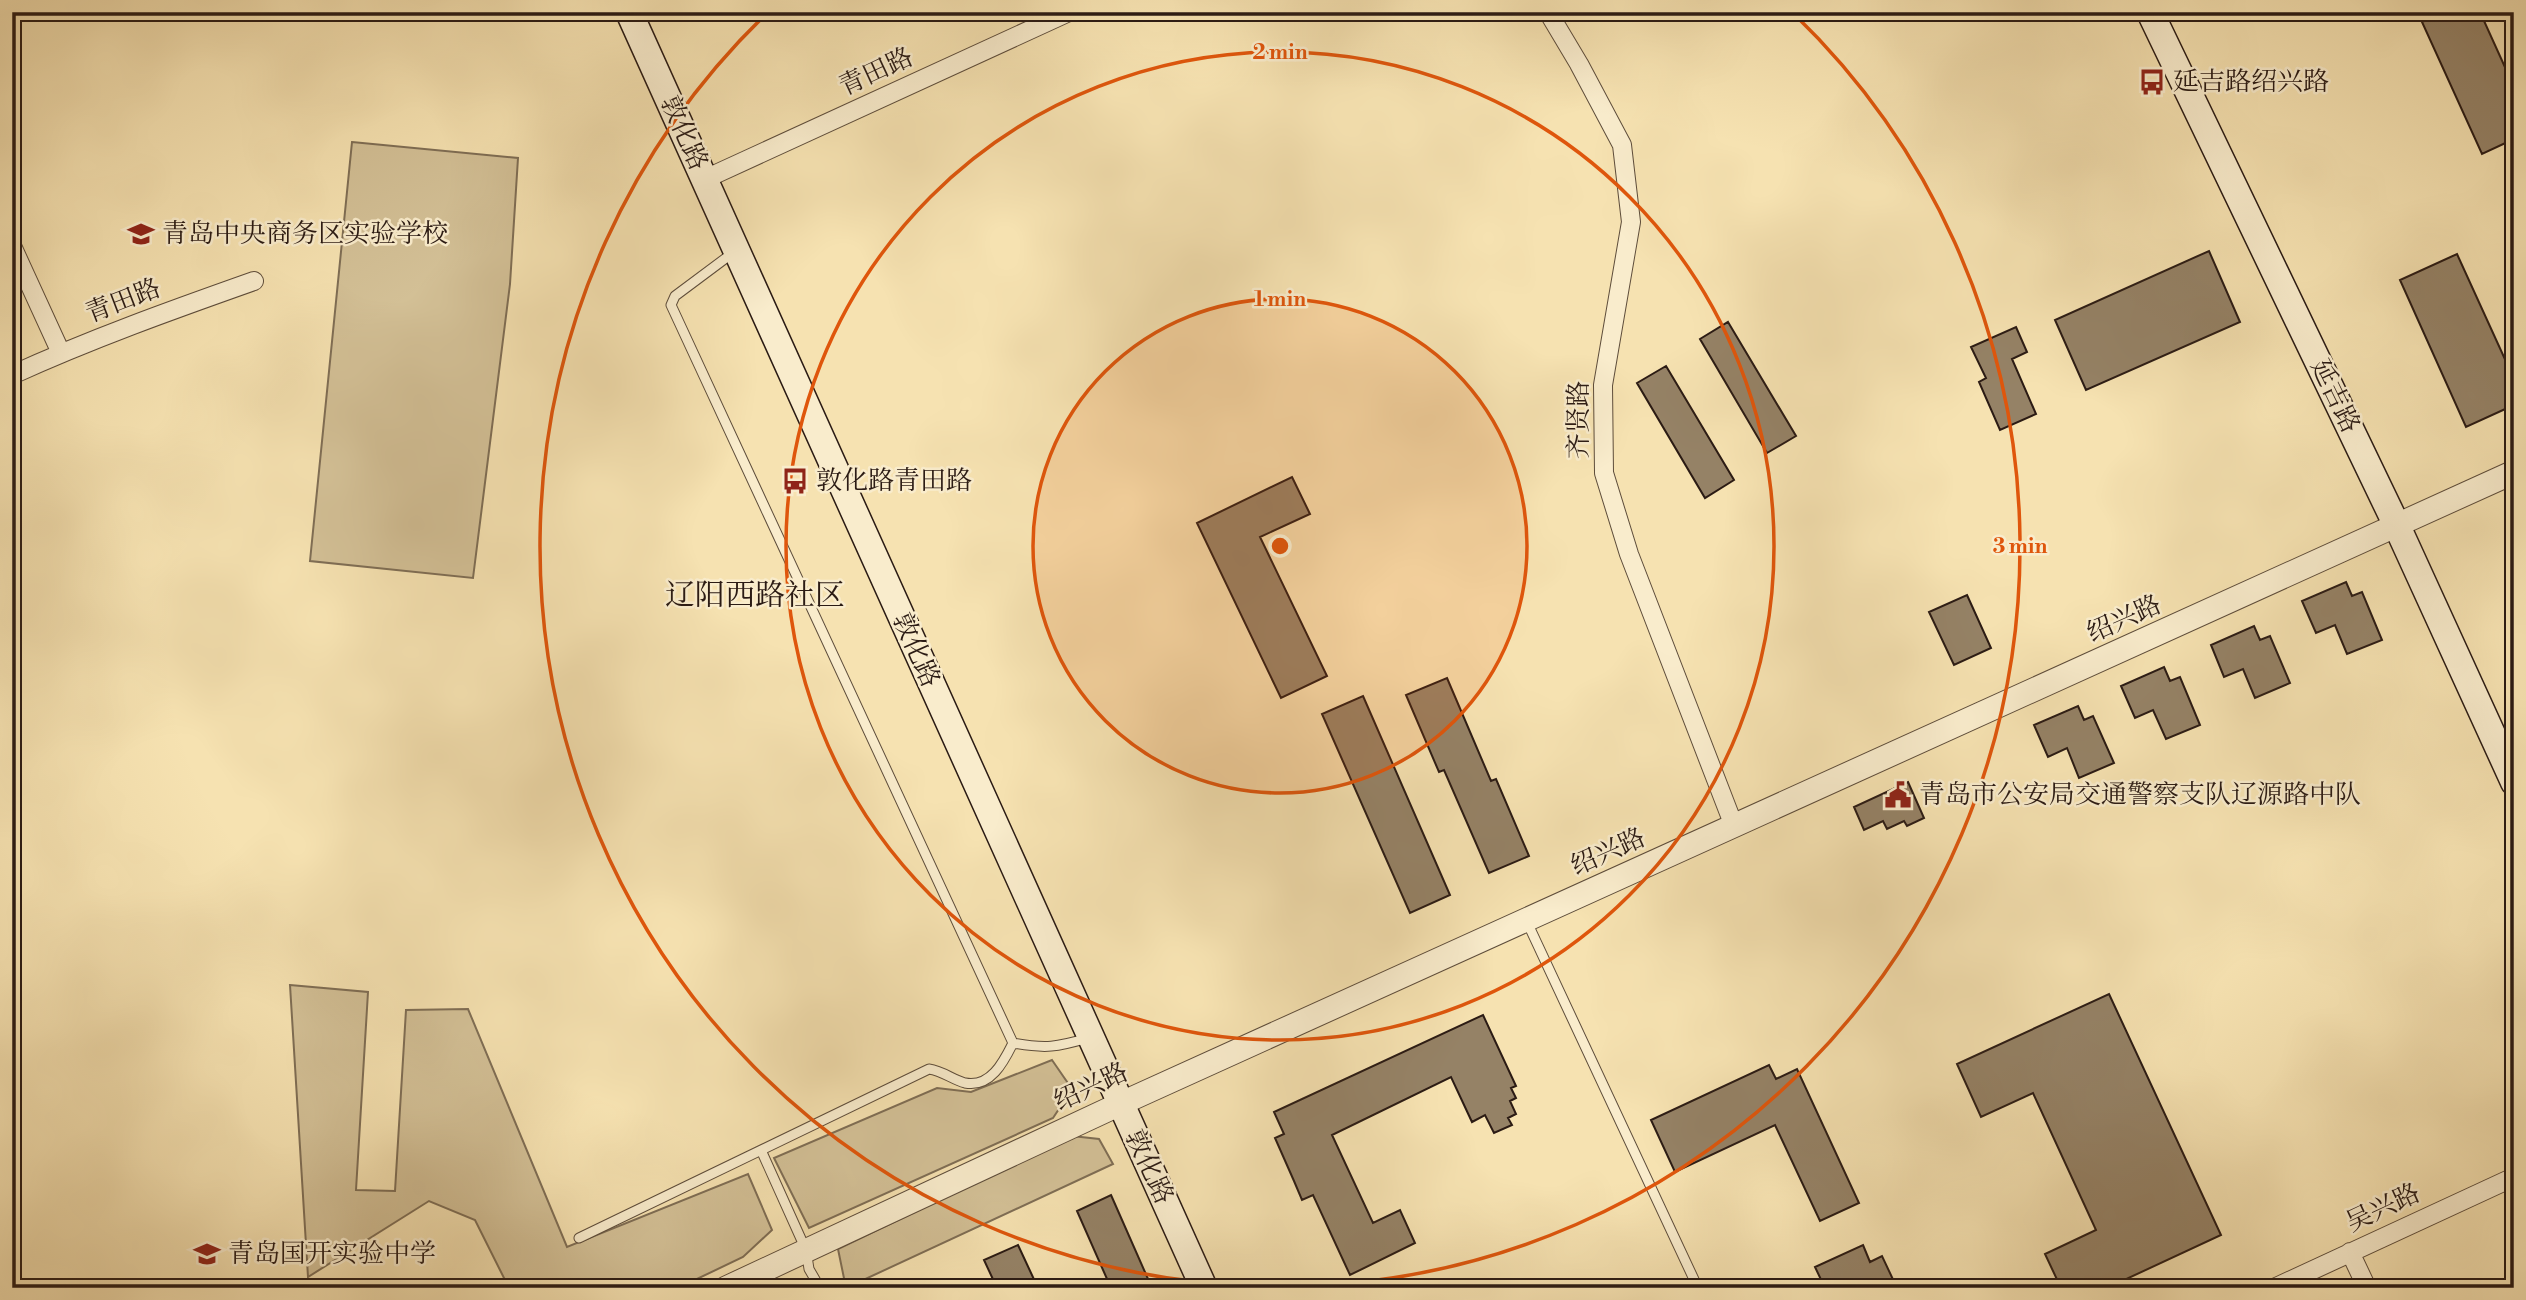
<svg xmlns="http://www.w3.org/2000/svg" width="2526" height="1300" font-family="'Libre Bodoni','Noto Serif SC',serif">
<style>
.green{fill:#d3c096;stroke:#7f6e55;stroke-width:2}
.building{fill:#958266;stroke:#2b1b14;stroke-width:2}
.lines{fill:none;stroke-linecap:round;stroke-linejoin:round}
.service-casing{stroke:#5e4d3b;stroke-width:11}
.minor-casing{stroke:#5e4d3b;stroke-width:20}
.tertiary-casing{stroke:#5e4d3b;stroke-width:25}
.secondary-casing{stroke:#2b1b14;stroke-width:29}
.service{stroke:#f9eccc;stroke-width:9}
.minor{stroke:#f9eccc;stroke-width:18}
.tertiary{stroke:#f9eccc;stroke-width:23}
.secondary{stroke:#f9eccc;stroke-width:26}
.ring{fill:none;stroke:#df560c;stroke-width:3.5}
.labels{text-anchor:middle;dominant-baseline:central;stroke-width:5;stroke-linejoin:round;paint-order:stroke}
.street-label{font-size:26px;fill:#2b1b14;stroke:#f9eccc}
.poi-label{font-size:26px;fill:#2b1b14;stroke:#f9eccc;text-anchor:start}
.quarter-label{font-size:30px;fill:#2b1b14;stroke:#f9eccc}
.centre{fill:#df560c;stroke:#f9eccc;stroke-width:3.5}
.ring-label{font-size:21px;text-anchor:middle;font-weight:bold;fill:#df560c;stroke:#f9eccc;stroke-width:5;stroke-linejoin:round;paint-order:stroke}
</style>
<rect width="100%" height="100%" fill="#f6e2b1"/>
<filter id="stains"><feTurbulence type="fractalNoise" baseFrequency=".00286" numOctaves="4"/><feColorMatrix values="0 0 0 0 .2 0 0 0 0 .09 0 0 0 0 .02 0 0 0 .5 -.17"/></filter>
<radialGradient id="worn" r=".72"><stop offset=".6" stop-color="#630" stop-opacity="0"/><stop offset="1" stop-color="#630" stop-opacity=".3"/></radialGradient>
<path class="green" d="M352 142 518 158 510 284 473 578 310 561Z
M290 985 368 992 356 1190 395 1191 406 1010 468 1009 567 1247 748 1174 772 1230 743 1257 678 1288H509L475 1220 429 1201 308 1277Z
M1052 1060 1072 1089 1053 1118 809 1228 774 1158 937 1088 971 1092Z
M1072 1136 1099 1139 1113 1164 846 1288 838 1249Z"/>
<path class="building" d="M2444 12H2480L2514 87V139L2482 154 2422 22Z
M2209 251 2240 322 2086 390 2055 320Z
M2457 254 2514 379V405L2466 427 2400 280Z
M1728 322 1796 436 1767 453 1700 339Z
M2016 327 2027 352 2012 359 2036 414 2000 430 1979 382 1986 378 1971 347Z
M1666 366 1734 480 1705 498 1637 383Z
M1292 477 1310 514 1260 537 1327 676 1281 698 1197 523Z
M2346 582 2352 596 2362 592 2382 640 2347 654 2335 625 2316 633 2302 601Z
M1967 595 1991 648 1954 665 1929 612Z
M2254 626 2260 640 2270 636 2290 683 2255 698 2243 669 2224 677 2211 645Z
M2164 667 2170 681 2180 677 2200 725 2166 739 2153 710 2135 718 2121 686Z
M1447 678 1491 781 1496 779 1529 856 1489 873 1444 770 1439 772 1406 695Z
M1363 696 1450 895 1410 913 1322 714Z
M2078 706 2084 720 2093 716 2114 763 2079 778 2067 748 2048 757 2034 725Z
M1908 782 1924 818 1907 826 1904 821 1887 829 1883 821 1864 830 1854 807Z
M2109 994 2221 1235 2107 1288H2061L2045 1254 2096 1230 2033 1093 1981 1117 1957 1064Z
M1483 1015 1516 1086 1511 1088 1516 1098 1510 1101 1516 1114 1508 1118 1512 1125 1494 1133 1485 1115 1472 1122 1451 1077 1332 1135 1373 1223 1400 1210 1415 1243 1350 1275 1313 1195 1302 1200 1294 1181 1275 1138 1284 1134 1274 1112Z
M1769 1065 1776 1079 1797 1069 1859 1203 1820 1221 1775 1125 1675 1172 1651 1120Z
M1111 1195 1152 1288H1111L1077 1211Z
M1018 1245 1038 1288H997L984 1260Z
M1863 1245 1870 1262 1882 1256 1897 1288H1825L1815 1267Z"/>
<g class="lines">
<g class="service-casing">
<path id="service" d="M734 252 675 296 671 305 1013 1043C1046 1049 1057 1047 1088 1038
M1527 922 1698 1288
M761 1150 806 1250 809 1269 820 1288
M579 1238 929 1069C943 1071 953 1080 965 1083 991 1088 1004 1061 1013 1043"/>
</g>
<g class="minor-casing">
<path id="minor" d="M1548 12 1579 64 1622 145 1631 222 1603 385 1604 473 1629 554 1734 826
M705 179 1069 12
M12 246 61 353
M12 375C91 339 172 310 254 281
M2350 1252 2367 1288
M2274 1288 2514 1177"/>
</g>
<g class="tertiary-casing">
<path id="tertiary" d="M726 1288 1120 1104 2514 472"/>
</g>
<g class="secondary-casing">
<path id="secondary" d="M629 12 1204 1288
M2150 12 2397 526 2514 782"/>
</g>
<use href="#service" class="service"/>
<use href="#minor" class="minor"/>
<use href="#tertiary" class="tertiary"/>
<use href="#secondary" class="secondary"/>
</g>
<circle cx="1280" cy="546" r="247" fill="#df560c" fill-opacity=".12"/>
<g class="ring">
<circle cx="1280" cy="546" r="247"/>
<circle cx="1280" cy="546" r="494"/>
<path d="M1794 14A740 740 0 1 1 766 14"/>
</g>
<defs>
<g id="bus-bare" transform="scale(2.1)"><path d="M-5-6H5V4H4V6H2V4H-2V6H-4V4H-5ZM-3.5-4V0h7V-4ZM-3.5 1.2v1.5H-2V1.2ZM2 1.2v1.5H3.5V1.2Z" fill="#8f2418" stroke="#f9eccc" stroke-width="2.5" paint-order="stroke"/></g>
<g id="school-bare" transform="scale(2.1)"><path d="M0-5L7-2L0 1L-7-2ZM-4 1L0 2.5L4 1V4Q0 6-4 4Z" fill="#8f2418" stroke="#f9eccc" stroke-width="2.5" paint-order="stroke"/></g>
<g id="civic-bare" transform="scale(2.1)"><path d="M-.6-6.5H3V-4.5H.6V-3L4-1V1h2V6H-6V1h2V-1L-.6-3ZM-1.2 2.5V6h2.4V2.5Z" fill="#8f2418" stroke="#f9eccc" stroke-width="2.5" paint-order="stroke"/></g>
</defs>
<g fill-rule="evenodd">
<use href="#bus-bare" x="2152" y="82"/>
<use href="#school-bare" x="141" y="234"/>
<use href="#bus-bare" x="795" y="481"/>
<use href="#civic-bare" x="1898" y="795"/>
<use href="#school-bare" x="207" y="1254"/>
</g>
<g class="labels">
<g class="street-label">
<text transform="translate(876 72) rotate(-25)">青田路</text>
<text transform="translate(684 133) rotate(66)">敦化路</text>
<text transform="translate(123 301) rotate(-21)">青田路</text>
<text transform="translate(2335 396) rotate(64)">延吉路</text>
<text transform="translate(1579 420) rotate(-90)">齐贤路</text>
<text transform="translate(2124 619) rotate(-24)">绍兴路</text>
<text transform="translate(916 650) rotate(66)">敦化路</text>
<text transform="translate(1608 852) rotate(-24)">绍兴路</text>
<text transform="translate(1091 1087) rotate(-25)">绍兴路</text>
<text transform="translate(1149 1167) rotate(65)">敦化路</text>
<text transform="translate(2383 1208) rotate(-25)">吴兴路</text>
</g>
<g class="poi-label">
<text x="2173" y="82">延吉路绍兴路</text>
<text x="162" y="234">青岛中央商务区实验学校</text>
<text x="816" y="481">敦化路青田路</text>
<text x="1919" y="795">青岛市公安局交通警察支队辽源路中队</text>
<text x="228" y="1254">青岛国开实验中学</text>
</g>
<g class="quarter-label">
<text x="755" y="596">辽阳西路社区</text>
</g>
</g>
<circle cx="1280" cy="546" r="10" class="centre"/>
<g class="ring-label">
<text x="1280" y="59">2 min</text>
<text x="1280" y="306">1 min</text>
<text x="2020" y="553">3 min</text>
</g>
<rect width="2526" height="1300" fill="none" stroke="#f6e2b1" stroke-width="42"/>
<rect x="14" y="14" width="2498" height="1272" fill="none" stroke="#2b1b14" stroke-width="3.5"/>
<rect x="21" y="21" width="2484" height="1258" fill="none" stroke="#2b1b14" stroke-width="2"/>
<rect width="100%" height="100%" filter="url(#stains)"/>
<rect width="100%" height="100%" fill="url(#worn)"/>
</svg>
